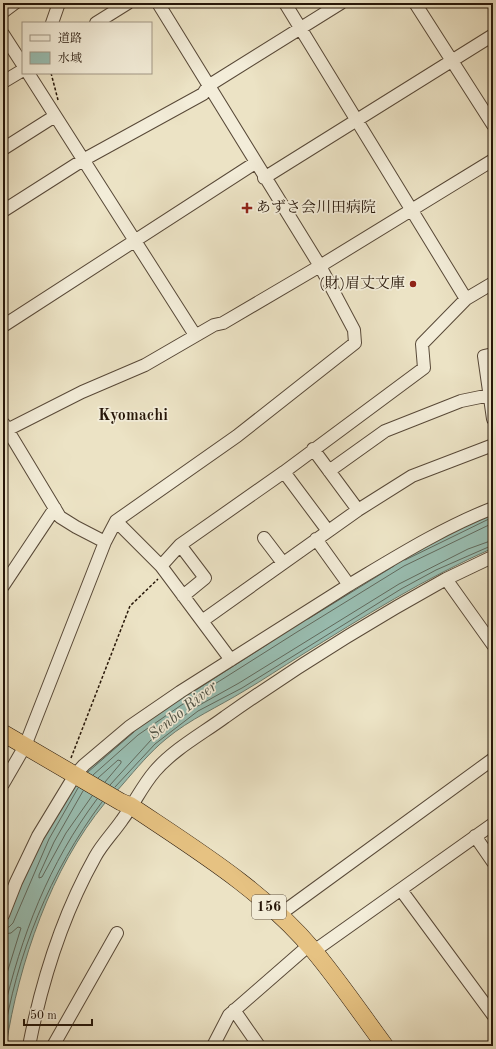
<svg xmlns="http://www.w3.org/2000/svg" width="496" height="1049" font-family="'Old Standard TT','Noto Serif JP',serif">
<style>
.water{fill:#99beb2;stroke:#6b7b6e}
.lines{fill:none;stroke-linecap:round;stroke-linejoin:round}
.shore{stroke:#606a5e;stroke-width:1}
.minor-casing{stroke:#584938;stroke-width:14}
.highway-casing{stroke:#261609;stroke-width:18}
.path{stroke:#261609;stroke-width:1.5;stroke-dasharray:3 2;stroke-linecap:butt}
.minor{stroke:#f3edd9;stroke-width:12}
.highway{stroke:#e6c282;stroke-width:17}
.poi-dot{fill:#8f2418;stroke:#f3edd9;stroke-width:1.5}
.labels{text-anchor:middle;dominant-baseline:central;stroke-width:3.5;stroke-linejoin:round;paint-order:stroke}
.shield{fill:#f3edd9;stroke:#645647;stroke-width:1}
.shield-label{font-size:14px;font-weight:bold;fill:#261609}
.poi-label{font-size:15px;fill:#261609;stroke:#f3edd9;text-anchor:start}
.neighbourhood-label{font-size:16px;font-weight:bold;fill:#261609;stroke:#f3edd9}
.water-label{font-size:16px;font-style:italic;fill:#4e5144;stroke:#f3edd9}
</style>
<rect width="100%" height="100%" fill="#ece3c5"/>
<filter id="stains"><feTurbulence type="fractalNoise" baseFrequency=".005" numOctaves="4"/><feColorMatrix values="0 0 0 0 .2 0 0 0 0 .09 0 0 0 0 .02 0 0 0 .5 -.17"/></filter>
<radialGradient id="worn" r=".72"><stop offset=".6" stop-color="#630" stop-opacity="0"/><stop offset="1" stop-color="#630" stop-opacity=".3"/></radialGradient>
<path class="water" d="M493 513V548C425 578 363 617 300 656 282 667 263 680 244 691 218 707 190 719 166 739 150 752 136 769 123 784 117 791 111 797 105 803 51 868 19 963 6 1046H3V924L9 908 70 784 133 728 399 558Z"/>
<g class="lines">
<path class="shore" d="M405 560 493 517
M308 619 394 566
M196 690 268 644
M88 772 134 732
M93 775 138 735 180 706 297 632 404 566 493 523
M98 778 118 760 121 761V763L105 782
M110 785 151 740 196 707 239 683 399 584 468 549 493 540
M115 787 155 744 198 711 242 688 401 589 436 570 493 545
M83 791 54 842 39 875V878L42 877 66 833 92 796
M3 928 9 927 13 923 49 839 78 788
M3 934 11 933 18 927 21 928 3 986
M3 1014C21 936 49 863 97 799
M3 1041C16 955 50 872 102 802"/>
<g class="minor-casing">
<path id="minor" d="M285 3 466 299
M415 3 493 125
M3 12 15 3
M52 23 59 3
M96 23 128 3
M3 34 23 65
M28 73 195 335
M3 82 23 70
M3 149 55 116
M264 178 493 35
M3 211 83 160 203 94 208 86 341 3
M3 326 255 163
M493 354 484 356 493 419
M4 424 60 517 76 527 105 542
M3 432 82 392 145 365 214 325 223 323 320 266 493 160
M313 449 358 510
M329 471 385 431 461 401 490 395
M284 472 328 531
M116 521 161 566 231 660
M264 538 283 563
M316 539 349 585C396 557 442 528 493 508
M180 545 205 578 183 596
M490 558 446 579 493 645
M161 566 180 545 284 472 424 368 422 344 466 299 493 283
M3 586 55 508
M202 621 358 510 412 476 493 445
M3 784 25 746 105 542 116 521 237 436 355 343 354 330 320 266 158 3
M475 836 493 862
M401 890 493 1015
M3 915 16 882 38 836 75 775 84 765 129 727 180 692 349 585
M279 915 493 759
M234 1010 259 1046
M29 1046C42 980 62 916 95 857 102 844 113 833 122 820 134 804 142 786 155 771 174 749 202 734 225 717 296 667 370 621 446 579
M53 1046 117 933
M213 1046 229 1015 307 947 314 951 493 824"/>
</g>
<g class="highway-casing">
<path id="highway" d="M3 733 121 802 131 806C195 849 264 891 314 951 339 981 362 1015 385 1046"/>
</g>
<path class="path" d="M51 73 58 100
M71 758 130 606 158 579"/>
<use href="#minor" class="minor"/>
<use href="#highway" class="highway"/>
</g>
<g class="poi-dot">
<path d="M245 202h4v4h4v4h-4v4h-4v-4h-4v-4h4z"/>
<circle cx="413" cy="284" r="4"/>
</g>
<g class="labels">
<rect class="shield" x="252" y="895" width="34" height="24" rx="3"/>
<g class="shield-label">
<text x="269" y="907">156</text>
</g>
<g class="poi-label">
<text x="256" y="208">あずさ会川田病院</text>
<text x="405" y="284" text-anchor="end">(財)眉丈文庫</text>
</g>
<g class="neighbourhood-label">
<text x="133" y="416">Kyomachi</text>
</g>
<g class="water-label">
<text transform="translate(183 711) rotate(-39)">Senbo River</text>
</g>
</g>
<rect width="496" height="1049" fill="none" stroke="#ece3c5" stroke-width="16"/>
<rect x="4" y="4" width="488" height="1041" fill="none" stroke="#261609" stroke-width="2"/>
<rect x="8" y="8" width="480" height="1033" fill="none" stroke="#261609"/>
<rect x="22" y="22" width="130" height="52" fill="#f3edd9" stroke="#a19786"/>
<rect x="30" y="35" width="20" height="6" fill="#f3edd9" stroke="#a19786"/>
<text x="58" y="42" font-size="12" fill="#261609">道路</text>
<rect x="30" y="52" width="20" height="12" fill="#99beb2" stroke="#a19786"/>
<text x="58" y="62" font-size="12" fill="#261609">水域</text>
<path d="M24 1019v6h68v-6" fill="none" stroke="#261609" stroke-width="2"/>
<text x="30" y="1019" font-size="12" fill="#261609" stroke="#f3edd9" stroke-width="3" paint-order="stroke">50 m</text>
<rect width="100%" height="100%" filter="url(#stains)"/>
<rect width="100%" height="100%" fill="url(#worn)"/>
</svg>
